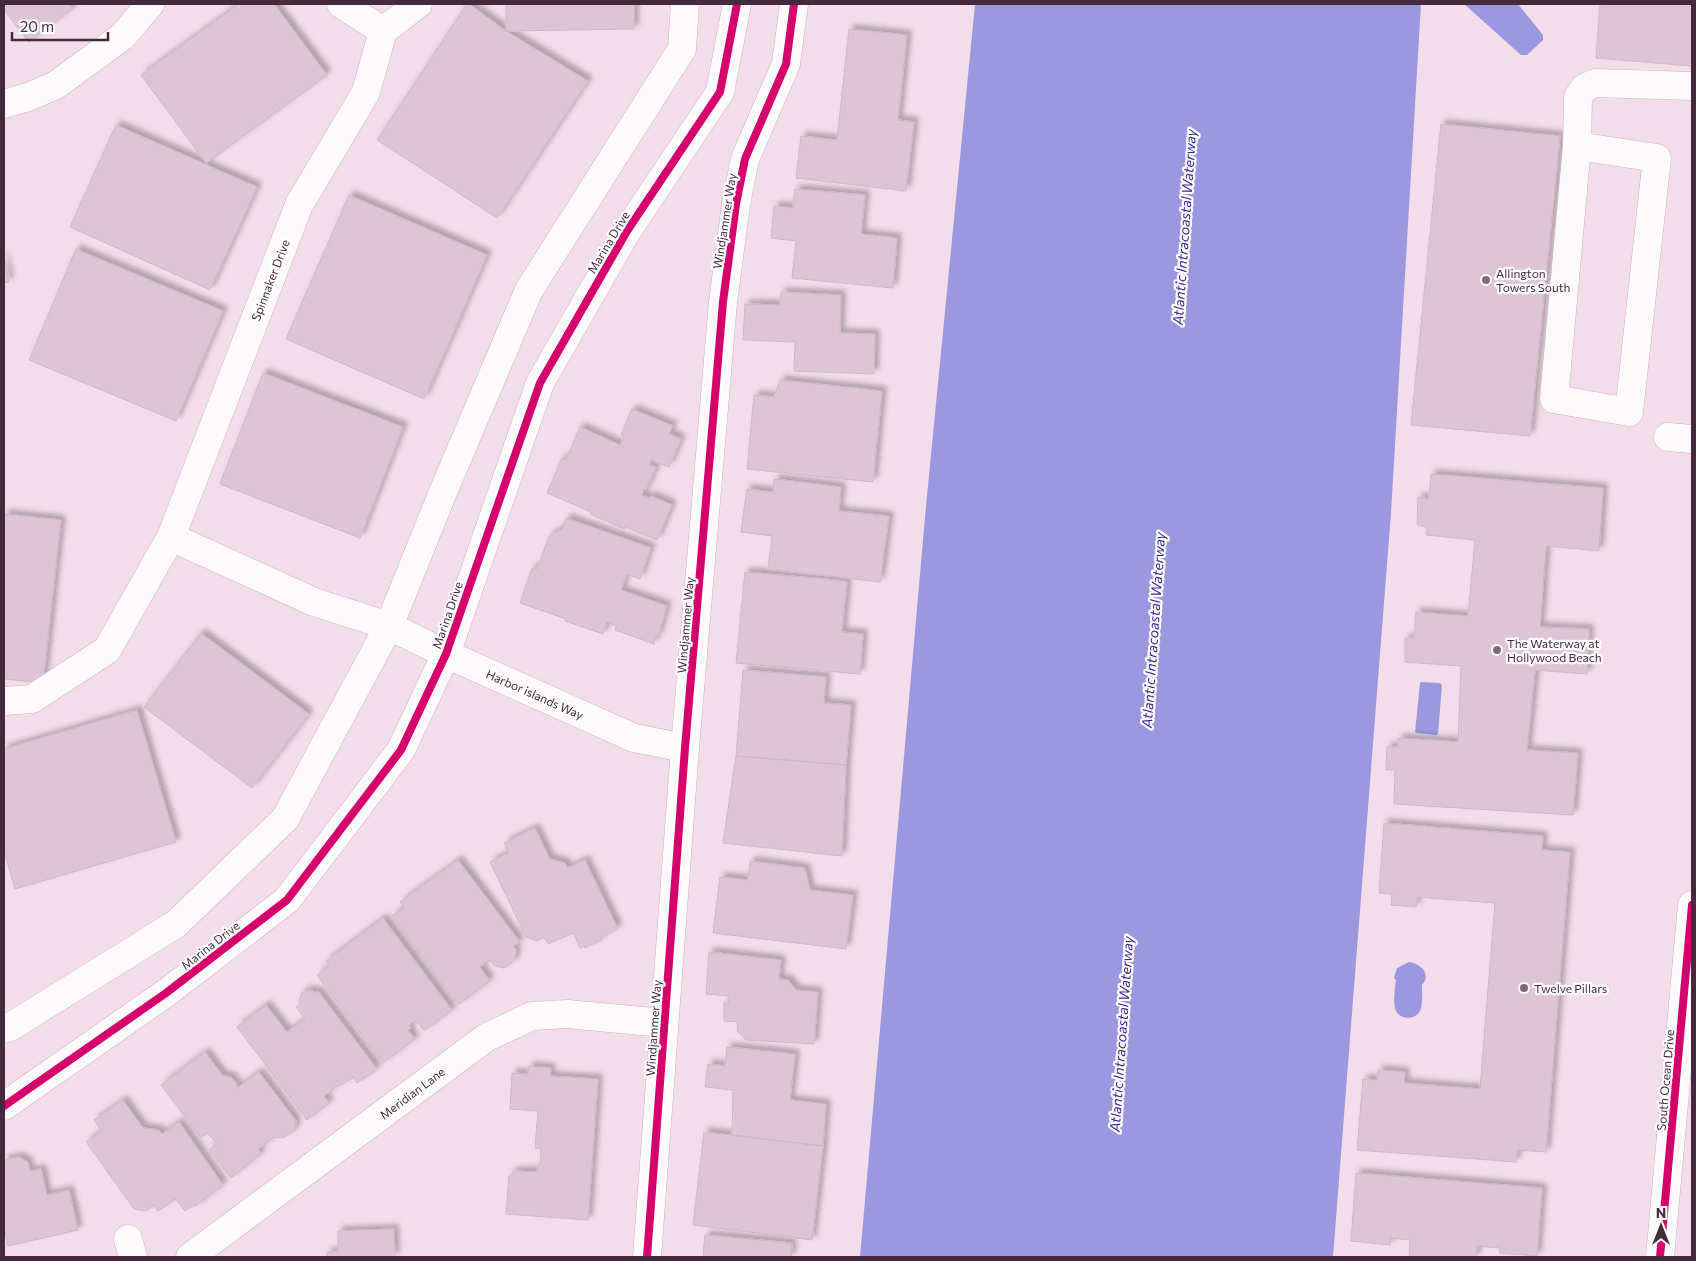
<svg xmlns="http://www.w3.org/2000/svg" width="1696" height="1261" font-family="Commissioner,sans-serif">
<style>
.water{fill:#9c98e0}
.building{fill:#ddc5d5;stroke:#cfb7c6;filter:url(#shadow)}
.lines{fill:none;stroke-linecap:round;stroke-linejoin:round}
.minor-casing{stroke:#c9b2c1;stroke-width:29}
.major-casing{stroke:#c9b2c1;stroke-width:29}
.minor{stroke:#fdfafc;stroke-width:28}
.major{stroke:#fdfafc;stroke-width:28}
.cycleway-casing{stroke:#fff;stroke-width:11}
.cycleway{stroke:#d6006c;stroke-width:8}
.poi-dot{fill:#826879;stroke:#fff;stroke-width:2}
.labels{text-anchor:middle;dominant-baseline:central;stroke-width:4.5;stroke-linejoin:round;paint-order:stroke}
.street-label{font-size:12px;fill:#45293c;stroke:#fff}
.poi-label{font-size:12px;fill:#45293c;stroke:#fff;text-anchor:start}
.water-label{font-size:14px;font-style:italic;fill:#352697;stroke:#fff}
</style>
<defs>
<filter id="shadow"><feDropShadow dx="4.5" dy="-4.5" stdDeviation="2.5" flood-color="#0004"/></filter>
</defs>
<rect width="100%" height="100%" fill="#f4ddeb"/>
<path class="water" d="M975 4H1421L1391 513 1333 1257H860L926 506Z
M1464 4H1518L1543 35V40L1527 55H1521Z
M1421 682 1440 683 1442 685 1438 734 1436 735 1417 733 1415 732 1420 683Z
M1409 962C1420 963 1432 974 1422 985 1422 992 1423 1001 1421 1008 1418 1021 1398 1021 1395 1008 1393 1000 1395 989 1396 980L1394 978 1397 968Z"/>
<path class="building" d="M4 4H69L73 8 29 42 4 10Z
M239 4H274L327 75 206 163 141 75Z
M467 4H469L506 31 588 81 497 218 377 140Z
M506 4H634V29L506 31Z
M1600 4H1692V66L1596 58Z
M849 29 907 35 898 120 914 122 906 191 796 178 801 136 837 140Z
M1441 124 1560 136 1530 436 1411 425Z
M116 125 257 187 210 290 70 227Z
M795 189 865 195 861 234 897 238 893 288 792 278 796 241 771 238 774 206 793 208Z
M349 195 487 255 424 399 286 339Z
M76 249 223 311 176 421 29 360Z
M4 255 9 282 4 283Z
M781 292 841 295 840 333 875 334 874 374 794 371 795 342 743 340 745 304 780 305Z
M263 373 403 427 360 538 220 484Z
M780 380 882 391 873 482 747 469 754 395 774 397Z
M632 409 673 426 669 434 681 439 669 467 651 460 649 465 656 467 646 490 644 489 642 495 650 498 651 496 672 505 657 540 625 527 624 529 590 514 591 512 547 493 562 458 566 460 580 427 620 445 624 436 621 435Z
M1431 474 1603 488 1599 551 1546 546 1540 627 1589 629 1587 674 1535 670 1527 750 1578 753 1573 815 1394 804 1395 770H1386L1387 747H1398V738L1458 742 1461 666 1405 662V638H1414L1416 612 1468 616 1475 540 1426 535 1427 527 1417 525 1418 497 1429 499Z
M774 479 841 487 839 511 889 516 880 582 768 569 772 536 741 532 747 489 773 492Z
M4 514 61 520 43 683 4 679Z
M566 518 651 548 640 579 627 574 621 590 667 606 658 636 656 635 654 644 615 630 616 626 607 622 603 634 565 621 566 619 520 603 532 568 537 569 549 536 562 529Z
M745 572 847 581 842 632 863 634 860 674 736 663Z
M201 633 309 714 252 788 144 707Z
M743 670 826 677 824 703 851 705 846 765 736 756Z
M137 710 176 842 15 889 4 851V749Z
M736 756 846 765 842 856 723 843Z
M1384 823 1543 836 1542 850 1570 852 1546 1152 1517 1150 1516 1162 1357 1150 1363 1079 1377 1080 1378 1070 1405 1072 1404 1083 1480 1089 1495 903 1417 897 1416 907 1391 905 1392 894 1379 893Z
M535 828 550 859 565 863 567 868 585 860 618 929 600 938 601 940 585 948 584 946 580 948 573 933 548 944 544 937 537 941 526 937 490 862 509 853 504 843Z
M458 860 520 942 513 946 516 950 515 960 504 968 495 966 490 960 480 967 490 981 458 1005 392 916 404 908 400 902Z
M750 861 805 868 810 890 853 895 846 949 713 933 720 877 748 880Z
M383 918 452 1010 424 1031 416 1020 409 1025 411 1028 408 1030 415 1039 383 1063 317 975 329 966 326 961Z
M709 952 781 960 779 979 788 980 796 990 818 992 814 1044 746 1040 737 1031 738 1022 724 1021V1003H729V996L706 994Z
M310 990 315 992 318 991 377 1069 357 1083 353 1077 341 1085 340 1084 324 1096 329 1103 307 1120 237 1027 266 1005 287 1032 305 1019 296 1007 300 1004V998L302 993Z
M727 1047 795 1054 790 1100 826 1104 823 1146 732 1135 733 1090 705 1087 708 1064 725 1066Z
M205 1052 223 1076 231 1077 237 1084 236 1089 259 1072 296 1121 295 1130 283 1138 274 1137 258 1149 261 1154 231 1178 209 1150 217 1144 208 1133 201 1138 161 1085Z
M529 1066 551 1068 550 1076 598 1079 588 1220 506 1214 509 1176 515 1171 537 1172V1166H540L541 1149 535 1148 538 1111 510 1109 512 1073 528 1074Z
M123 1100 143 1128 159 1130 162 1134 179 1122 223 1185 196 1206 195 1204 185 1211 175 1199 158 1211 154 1205 146 1211 134 1209 86 1142 102 1131 94 1120Z
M704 1132 823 1146 812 1240 693 1225Z
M19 1157 28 1162 30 1171 41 1169 47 1195 69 1190 78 1230 8 1246 4 1227V1160Z
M1356 1173 1542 1188 1537 1256 1499 1253 1500 1248 1477 1246 1476 1257H1409L1410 1240 1391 1238 1390 1245 1351 1241Z
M394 1229 395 1257H327V1252H338V1231Z
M705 1235 792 1243 791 1257H703Z"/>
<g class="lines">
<g class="minor-casing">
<path id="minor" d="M341 4 383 31 418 4
M4 104 28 97 56 85 123 36 150 4
M1577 146 1554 399 1629 412 1657 158 1577 146 1578 97 1584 88 1595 83 1692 86
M1668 437 1692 439
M171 537 314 602 389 626 446 654 634 738 685 748
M4 701 32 699 107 650 171 537 299 205 366 92 383 31
M4 1029 10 1027 176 924 285 819 389 626 443 492 529 290 682 49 685 4
M4 1106 166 993 287 900 401 750 446 654 540 383 627 231 720 92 737 4
M128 1239 133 1257
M190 1257 487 1037 532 1016 567 1014 664 1023
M647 1257 685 748 723 302 736 204 745 159 786 64 794 4"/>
</g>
<g class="major-casing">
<path id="major" d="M1660 1257 1692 905"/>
</g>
<use href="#minor" class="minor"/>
<use href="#major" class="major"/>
<g class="cycleway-casing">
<path id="cycleway" d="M4 1106 166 993 287 900 401 750 446 654 540 383 627 231 720 92 737 4
M647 1257 685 748 723 302 736 204 745 159 786 64 794 4
M1660 1257 1692 905"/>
</g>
<use href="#cycleway" class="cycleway"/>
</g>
<g class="poi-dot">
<circle cx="1486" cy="280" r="5"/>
<circle cx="1497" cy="650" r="5"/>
<circle cx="1524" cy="988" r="5"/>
</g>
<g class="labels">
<g class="street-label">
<text transform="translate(724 221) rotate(-81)">Windjammer Way</text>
<text transform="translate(608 242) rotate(-59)">Marina Drive</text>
<text transform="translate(270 280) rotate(-69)">Spinnaker Drive</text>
<text transform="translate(447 615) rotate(-71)">Marina Drive</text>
<text transform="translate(685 625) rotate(-85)">Windjammer Way</text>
<text transform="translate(535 694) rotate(24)">Harbor islands Way</text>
<text transform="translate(210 945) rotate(-38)">Marina Drive</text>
<text transform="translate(653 1028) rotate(-86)">Windjammer Way</text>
<text transform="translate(1665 1080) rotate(-85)">South Ocean Drive</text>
<text transform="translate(412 1093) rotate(-37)">Meridian Lane</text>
</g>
<g class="poi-label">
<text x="1496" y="273">Allington<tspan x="1496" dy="14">Towers South</tspan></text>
<text x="1507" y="643">The Waterway at<tspan x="1507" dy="14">Hollywood Beach</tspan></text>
<text x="1534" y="988">Twelve Pillars</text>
</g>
<g class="water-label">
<text transform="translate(1184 227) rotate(-86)">Atlantic Intracoastal Waterway</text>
<text transform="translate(1153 630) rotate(-86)">Atlantic Intracoastal Waterway</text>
<text transform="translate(1121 1034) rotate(-86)">Atlantic Intracoastal Waterway</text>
</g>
</g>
<rect width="1696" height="1261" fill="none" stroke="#45293c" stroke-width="10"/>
<g transform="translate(1661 1226)" stroke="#ffffff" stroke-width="4" paint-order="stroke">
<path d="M0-4L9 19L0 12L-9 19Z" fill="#45293c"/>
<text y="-8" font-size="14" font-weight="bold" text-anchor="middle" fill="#45293c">N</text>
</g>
<path d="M12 32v8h96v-8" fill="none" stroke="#45293c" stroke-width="2.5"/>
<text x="20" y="32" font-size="15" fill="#45293c" stroke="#ffffff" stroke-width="4" paint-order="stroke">20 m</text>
</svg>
